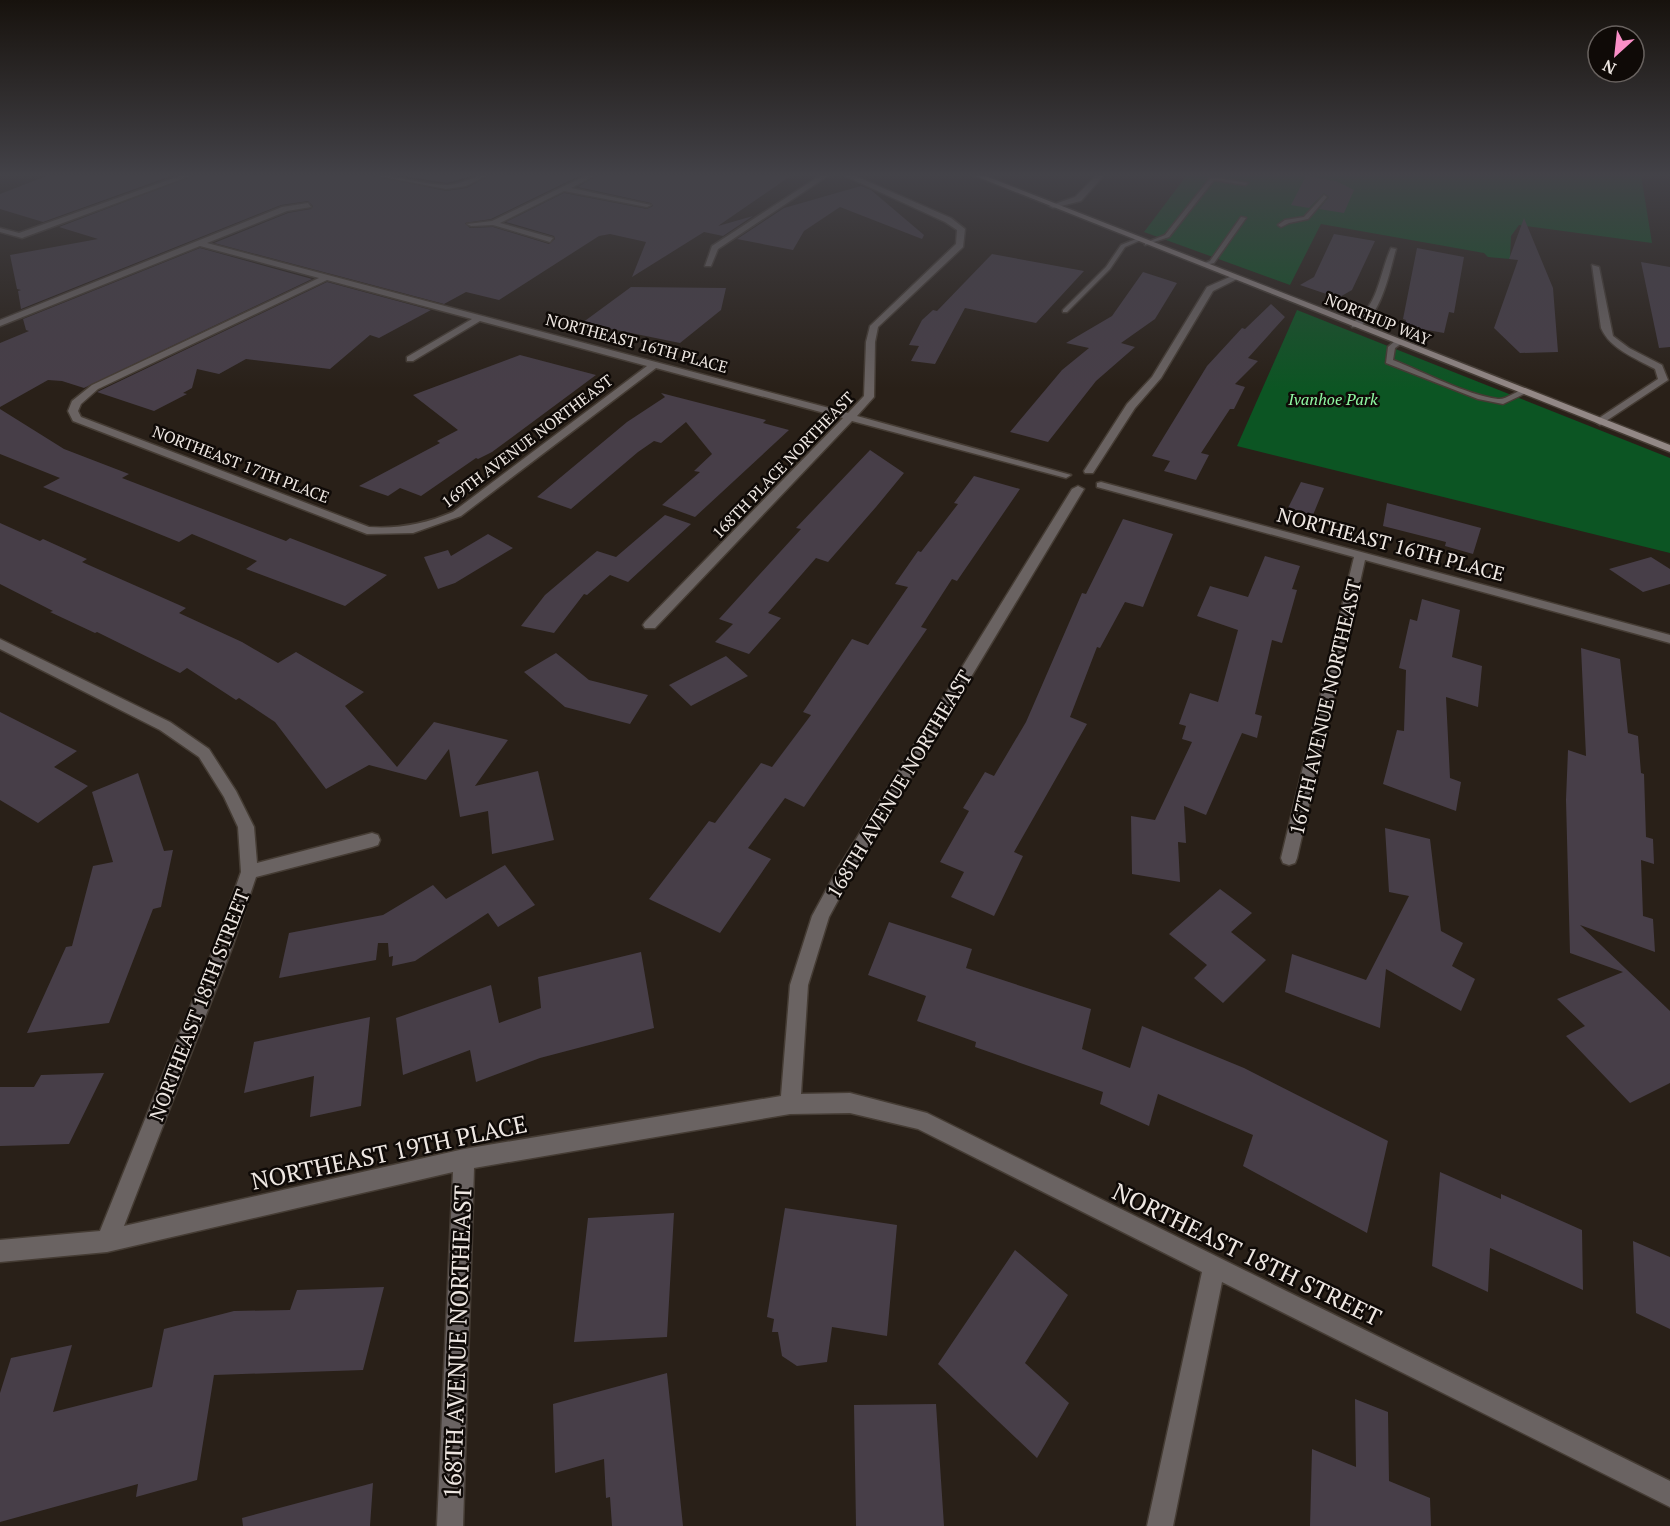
<svg xmlns="http://www.w3.org/2000/svg" width="1670" height="1526" font-family="'PT Serif',serif">
<style>
.green{fill:#0c5523}
.building{fill:#473e48}
.lines{fill:none;stroke-linecap:round;stroke-linejoin:round}
.lane-casing{stroke:#453c34;stroke-width:3}
.street-casing{stroke:#453c34;stroke-width:3}
.secondary-casing{stroke:#453c34;stroke-width:3}
.lane{fill:#6a6362;fill-rule:evenodd}
.street{fill:#6a6362;fill-rule:evenodd}
.secondary{fill:#938886;fill-rule:evenodd}
.labels{text-anchor:middle;dominant-baseline:central;stroke-width:5;stroke-linejoin:round;paint-order:stroke}
.far-street-label{font-size:16px;fill:#eee7e2;stroke:#0f0a07}
.far-park-label{font-size:16px;font-style:italic;fill:#8ff8a2;stroke:#0f0a07}
.street-label{font-size:20px;fill:#eee7e2;stroke:#0f0a07}
.near-street-label{font-size:24px;fill:#eee7e2;stroke:#0f0a07}
</style>
<rect width="100%" height="100%" fill="#292018"/>
<path class="green" d="M1187 175H1641L1652 243 1519 225 1511 236 1510 259 1488 257 1484 253 1321 224 1290 285 1144 232Z
M1297 310 1670 458V553L1237 446Z"/>
<path class="building" d="M49 175H174L43 222 0 209V194Z
M195 175H370L446 191 467 188 490 175H581L491 219 465 223 470 228 493 227 549 244 555 239 554 236 506 222 564 193 647 209 653 206 651 203 578 187 598 175H792L718 226 753 216 723 236 704 232 632 277 646 242 610 234 599 236 499 300 466 292 444 304 214 243 288 213 311 209 313 206 308 201 281 205 21 309 18 291 21 290 17 289 10 255 98 239 59 227Z
M398 175H474L447 183Z
M1306 176 1336 181 1354 190 1344 213 1319 209 1329 197 1324 193 1309 208 1291 205Z
M861 186 871 190 924 235 922 239 840 207 804 231 793 250 737 239 784 208Z
M1524 218 1553 288 1558 352 1520 353 1494 328 1518 260 1509 259Z
M1334 234 1375 241 1352 290 1338 298 1300 285 1314 277Z
M200 248 312 279 84 388 62 381 48 380 0 407V343L29 331 26 330 23 319Z
M1417 248 1464 257 1454 313 1449 312 1444 333 1405 326 1406 320 1403 319Z
M992 254 1084 271 1036 323 965 308 935 364 911 361 919 346 909 345 922 320 933 310 937 311Z
M1641 262 1670 267V347L1659 348Z
M1143 272 1177 283 1155 319 1121 343 1135 347 1096 381 1048 442 1010 432 1062 370 1089 348 1066 343 1112 316Z
M327 282 431 310 379 338 370 335 330 369 246 359 219 374 197 369 192 388 183 393 187 394 154 411 97 392Z
M631 287 726 288 721 310 680 343 582 323Z
M1271 304 1285 317 1248 358 1258 361 1235 384 1245 387 1234 409H1230L1201 453 1209 455 1196 480 1164 471 1170 461 1152 456 1207 366 1242 328 1245 329Z
M520 355 596 375 492 452 478 459 476 458 421 496 400 488 388 496 359 486 440 443 437 441 458 430 413 395Z
M661 393 766 420 763 423 789 430 695 517 662 505 700 472 694 471 712 454 686 422 661 443 654 441 638 452 571 509 537 497 627 422 665 397Z
M0 409 64 449 129 474 122 478 286 541 290 538 387 575 345 606 246 569 257 561 192 534 179 542 43 487 60 478 0 454Z
M870 450 904 473 876 507 828 562 816 558 768 613 781 618 749 654 715 642 733 624 719 619 801 529 796 528Z
M974 476 1020 489 957 581 952 579 921 627 927 629 804 807 785 798 748 848 771 859 720 933 649 899 709 821 715 823 761 763 772 767 811 715 803 712 852 639 868 645 908 587 895 584 918 551 921 552 958 504 954 503Z
M1301 482 1324 488 1313 515 1288 508Z
M1387 503 1481 528 1473 554 1445 546 1446 542 1383 526Z
M665 515 691 524 628 582 610 575 587 595 584 594 554 633 521 626 545 595 597 551 616 557Z
M1123 519 1173 534 1143 607 1125 602 1100 648 1097 647 1070 717 1087 724 1014 852 1023 856 994 916 951 897 964 872 940 862 969 811 963 808 985 772 994 776 1026 722 1082 593 1086 594Z
M0 523 40 541 43 539 87 559 82 562 186 608 179 613 242 642 278 663 296 652 364 692 345 706 397 767 434 722 508 740 475 786 538 771 554 840 492 854 488 811 460 817 449 749 426 780 369 765 326 789 275 722 239 698 236 700 187 668 180 673 97 632 95 633 50 612 53 611 0 584Z
M488 534 513 548 455 583 438 589 424 557 448 550 451 556Z
M1265 556 1300 566 1292 589 1297 590 1282 643 1272 640 1255 714 1262 716 1257 738 1242 733 1206 815 1184 806 1186 843 1178 842 1180 882 1132 874 1131 816 1155 820 1192 742 1182 739 1186 726 1179 724 1190 693 1218 702 1238 630 1197 616 1210 586 1248 597Z
M1651 557 1670 569V584L1643 592 1609 569Z
M1422 599 1460 610 1452 657 1482 666 1478 707 1446 697 1450 778 1461 782 1456 811 1383 784 1397 730 1404 731 1406 670 1399 668 1410 619 1417 621Z
M1581 648 1620 659 1628 733 1638 736 1641 773 1644 774 1646 837 1653 839 1654 864 1641 860 1643 916 1653 919 1655 952 1580 925 1670 1011V1083L1630 1103 1566 1036 1585 1026 1557 999 1623 972 1570 953 1566 800 1568 750 1586 756Z
M556 653 589 680 648 695 630 724 565 707 524 672Z
M726 656 748 676 691 706 669 685Z
M0 712 77 751 54 767 88 786 38 823 0 800Z
M138 773 164 851 173 850 161 907 153 909 109 1023 27 1033 66 947 72 946 93 866 113 862 92 792Z
M1385 828 1430 839 1441 931 1463 943 1452 966 1475 979 1461 1011 1386 969 1380 1028 1285 992 1292 954 1366 980 1409 896 1389 892Z
M505 865 535 905 498 927 488 913 415 961 392 966 393 956 389 957 388 943H378L376 960 279 978 289 933 383 915 433 885 446 899Z
M1220 889 1252 913 1231 932 1266 960 1223 1003 1194 978 1207 965 1169 934Z
M889 922 972 949 966 968 1091 1009 1082 1049 1130 1068 1142 1026 1244 1068 1388 1141 1367 1233 1243 1166 1253 1135 1158 1094 1149 1126 1100 1104 1103 1092 975 1047 976 1042 917 1021 926 996 868 975Z
M641 952 654 1028 540 1058 476 1082 470 1050 403 1075 396 1018 491 985 499 1023 541 1008 538 977Z
M370 1017 361 1106 310 1117 314 1076 244 1093 254 1042Z
M104 1073 69 1144 0 1146V1087H34L41 1075Z
M1440 1172 1501 1199V1194L1582 1230 1583 1290 1490 1248 1488 1292 1432 1266Z
M785 1208 897 1225 887 1336 832 1327 827 1362 797 1366 782 1356 778 1332H772L774 1319 767 1317Z
M674 1213 667 1337 574 1342 588 1218Z
M1633 1241 1670 1257V1329L1636 1313Z
M1015 1250 1068 1295 1025 1363 1069 1403 1037 1458 938 1364Z
M384 1287 363 1370 214 1375 197 1480 136 1497 138 1484 0 1522V1393L11 1358 72 1345 53 1412 152 1387 164 1329 234 1311 290 1310 297 1290Z
M667 1373 683 1526H612L610 1497 606 1498 604 1459 555 1473 553 1404Z
M1355 1399 1388 1412 1389 1481 1430 1498 1431 1526H1310L1312 1449 1356 1467Z
M936 1404 944 1526H856L854 1405Z
M373 1483 370 1526H243L242 1518Z"/>
<g class="lines">
<g class="lane-casing">
<path id="lane" d="M372 175C397 175 422 185 447 185 462 185 474 175 488 175L466 186 446 189Z
M1211 177 1248 183 1245 185 1214 180 1169 237 1145 245V243L1165 235Z
M1324 195 1327 197 1308 219 1289 223 1281 227 1278 225 1285 220 1304 217Z
M1241 217 1246 218 1214 263 1202 266V264L1210 261Z
M1136 239 1141 240 1125 247 1110 269 1067 312H1063V310L1106 267 1121 245Z
M1391 248 1396 249C1390 269 1380 327 1352 327V323C1379 306 1379 274 1391 248Z
M1395 341 1402 343 1395 348 1393 360C1426 373 1464 394 1498 399 1509 400 1519 386 1528 392L1503 404 1478 399 1386 363 1388 347Z"/>
</g>
<g class="street-casing">
<path id="street" d="M182 175H193L22 238 0 232V228L19 233Z
M587 175H596L571 188 651 205 647 207 564 191 500 223 553 238 550 242 493 225 471 226 467 224 492 221Z
M821 175H829L718 249 711 266H705L712 246Z
M843 175H853L951 218 965 229 963 247 878 327 875 342 874 397 857 416 1071 475 1066 478 852 421 655 628H645L643 625 645 622 843 418 656 368 461 516 413 533 367 534 73 421 68 411 72 401 92 385 319 278 200 246 0 326V320L282 207 308 203 311 207 287 211 207 243 848 413 864 396 866 342 870 326 956 244 957 230 945 222ZM327 280 472 319 407 357V361H413L480 321 647 366 453 512C425 524 399 529 369 527L81 417 78 411 81 404 98 389Z
M1097 175H1104L1081 201 1053 208 1049 206 1075 197Z
M1592 265 1599 267 1613 336 1629 348 1662 365 1668 380 1600 425 1595 422 1596 420 1658 379 1655 369C1635 358 1610 349 1601 328Z
M1232 276 1239 278 1213 291 1161 378 1135 408 1093 473H1085L1084 471 1127 404 1152 377 1207 287Z
M1101 482 1670 635V643L1365 560 1297 858 1295 863 1289 865 1283 863 1281 858 1354 557 1097 487V483Z
M1078 486 1084 489 849 880 829 917 808 985 801 1094 850 1093 927 1113 1670 1481V1507L1222 1282 1173 1526H1147L1202 1272 918 1129 850 1113 790 1114 474 1168 463 1526H437L453 1172 107 1252 0 1262V1240L100 1231 214 948 241 872 238 827 224 797 199 757 160 730 0 649V639L170 722 209 749 236 791 254 827 257 863 372 833 378 835 380 840 378 845 372 847 256 877 232 948 124 1226 464 1149 781 1096 790 985 812 916 837 870 1072 489Z"/>
</g>
<g class="secondary-casing">
<path id="secondary" d="M973 175H983L1670 445V452Z"/>
</g>
<use href="#lane" class="lane"/>
<use href="#street" class="street"/>
<use href="#secondary" class="secondary"/>
</g>
<linearGradient id="sky" x2="0" y2="1"><stop stop-color="#17120d"/><stop offset="0.45" stop-color="#434248"/><stop offset="1" stop-color="#434248" stop-opacity="0"/></linearGradient>
<rect width="1670" height="389" fill="url(#sky)"/>
<g class="labels">
<g class="far-street-label">
<text transform="translate(1378 319) rotate(22)">NORTHUP WAY</text>
<text transform="translate(637 343) rotate(15)">NORTHEAST 16TH PLACE</text>
<text transform="translate(527 441) rotate(-37)">169TH AVENUE NORTHEAST</text>
<text transform="translate(241 464) rotate(21)">NORTHEAST 17TH PLACE</text>
<text transform="translate(783 465) rotate(-46)">168TH PLACE NORTHEAST</text>
</g>
<g class="far-park-label">
<text x="1333" y="399">Ivanhoe Park</text>
</g>
<g class="street-label">
<text transform="translate(1391 544) rotate(15)">NORTHEAST 16TH PLACE</text>
<text transform="translate(1325 707) rotate(-77)">167TH AVENUE NORTHEAST</text>
<text transform="translate(899 784) rotate(-59)">168TH AVENUE NORTHEAST</text>
<text transform="translate(199 1005) rotate(-69)">NORTHEAST 18TH STREET</text>
</g>
<g class="near-street-label">
<text transform="translate(389 1152) rotate(-12)">NORTHEAST 19TH PLACE</text>
<text transform="translate(1247 1254) rotate(26)">NORTHEAST 18TH STREET</text>
<text transform="translate(457 1342) rotate(-88)">168TH AVENUE NORTHEAST</text>
</g>
</g>
<g transform="translate(1616 54) rotate(207)"><circle r="28" fill="#0f0a07" stroke="#68625f" stroke-width="1.5"/>
<path d="M0-4.5L10 22L0 15L-10 22Z" fill="#fa8fc7"/>
<text y="-9" font-size="16" font-weight="bold" text-anchor="middle" fill="#eee7e2">N</text>
</g>
</svg>
